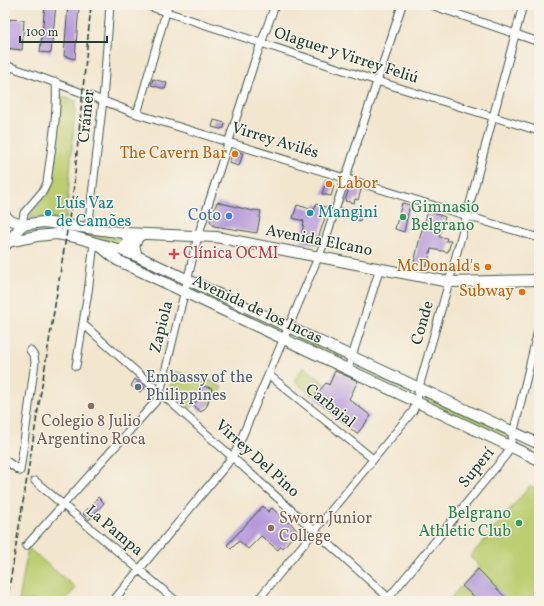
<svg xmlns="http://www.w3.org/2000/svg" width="544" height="606" font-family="Vollkorn,serif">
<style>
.green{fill:#bcce71;stroke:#6e8652}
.building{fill:#b599da}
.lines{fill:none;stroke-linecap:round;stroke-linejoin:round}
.minor-casing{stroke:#3f564b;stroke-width:9}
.tertiary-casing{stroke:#3f564b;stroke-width:11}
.secondary-casing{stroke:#3f564b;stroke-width:12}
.minor{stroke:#fff;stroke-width:7}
.tertiary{stroke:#fff;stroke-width:9}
.secondary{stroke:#fff;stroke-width:10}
.rail{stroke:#1f3d34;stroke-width:1.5;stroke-dasharray:6 3;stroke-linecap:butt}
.food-dot{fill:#e8710a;stroke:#f7f3e8;stroke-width:1.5}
.culture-dot{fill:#0f9aa8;stroke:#f7f3e8;stroke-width:1.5}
.shop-dot{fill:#3f7fe0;stroke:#f7f3e8;stroke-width:1.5}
.leisure-dot{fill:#2e9e5b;stroke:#f7f3e8;stroke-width:1.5}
.health-dot{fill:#e0444e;stroke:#f7f3e8;stroke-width:1.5}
.service-dot{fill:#5c6f8a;stroke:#f7f3e8;stroke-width:1.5}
.education-dot{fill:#8d6e63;stroke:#f7f3e8;stroke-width:1.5}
.labels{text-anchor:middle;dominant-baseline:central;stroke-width:3;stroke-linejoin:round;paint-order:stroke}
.street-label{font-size:16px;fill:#1f3d34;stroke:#f7f3e8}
.food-label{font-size:16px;fill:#c56008;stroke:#f7f3e8;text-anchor:end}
.culture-label{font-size:16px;fill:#0d838f;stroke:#f7f3e8;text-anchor:start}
.leisure-label{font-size:16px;fill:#27864d;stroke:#f7f3e8;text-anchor:start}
.shop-label{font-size:16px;fill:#366cbe;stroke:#f7f3e8;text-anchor:end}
.health-label{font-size:16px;fill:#be3a42;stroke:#f7f3e8;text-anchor:start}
.service-label{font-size:16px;fill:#4e5e75;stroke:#f7f3e8;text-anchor:start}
.education-label{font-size:16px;fill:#785e54;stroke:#f7f3e8}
</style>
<rect width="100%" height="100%" fill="#f7f3e8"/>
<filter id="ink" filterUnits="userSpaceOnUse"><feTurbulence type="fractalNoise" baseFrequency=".025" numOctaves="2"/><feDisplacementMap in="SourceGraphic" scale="8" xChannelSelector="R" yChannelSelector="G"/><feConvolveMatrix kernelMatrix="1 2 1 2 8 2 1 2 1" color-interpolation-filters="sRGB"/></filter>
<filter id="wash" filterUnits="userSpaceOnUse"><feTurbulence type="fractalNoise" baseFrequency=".012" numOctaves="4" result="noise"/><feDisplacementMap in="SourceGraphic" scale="16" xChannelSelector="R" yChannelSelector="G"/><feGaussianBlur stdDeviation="0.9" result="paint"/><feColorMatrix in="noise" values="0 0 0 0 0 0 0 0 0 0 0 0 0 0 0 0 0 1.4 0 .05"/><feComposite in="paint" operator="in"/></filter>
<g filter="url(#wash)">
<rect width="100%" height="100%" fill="#f3e6cf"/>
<path class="green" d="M60 96 76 101 66 219 52 218 51 215H44L43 218 29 217 50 191Z
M44 227 120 238 124 241 121 244H116L63 231 43 230 17 235 22 231Z
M195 288 277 326 278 328 277 330 194 294Z
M297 335 346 358 345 362H343L295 339Z
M360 363 411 387 409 393 357 369V365Z
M304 367 324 383 312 396 294 380Z
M175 372 212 381 215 385 222 387 219 396 207 406 212 389 202 386 199 399 190 408 170 391Z
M427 396 508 433V436L505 439 425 401Z
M530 486 539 489V601H478L462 586 480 566 470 557Z
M28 548 76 588 65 601H19Z
M460 587 476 601H448Z"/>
<g id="blocks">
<path class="building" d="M45 5H56L51 53 40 52Z
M68 5H79L75 59 64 56Z
M5 19 24 20 22 50 5 48Z
M153 79 167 83 165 89 151 85Z
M214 120 225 123 224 128 220 129 212 127Z
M237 152 243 153 239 166 229 163 233 153Z
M327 180 331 182 334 186 331 196 322 194Z
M352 187 361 190 358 200 355 199 354 203 345 201 349 188Z
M217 202 253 211V210L261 211 257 233 214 226 210 221Z
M402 203 410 205 404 232 395 229Z
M316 204 328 208 316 245 301 242 304 221 293 218 297 205 314 210Z
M343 209 361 215 360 221 341 215Z
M428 211 445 217 439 237 447 238 446 241H451L448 252 431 249 427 266 414 263 421 233Z
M335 371 358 381 349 399 371 416 357 434 314 397 326 383 329 385Z
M135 379 145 388 140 392 131 386Z
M202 386 212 388 207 406 201 412 193 405 199 399Z
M98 497 104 503 89 520 83 514Z
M263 506 268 512 272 508 288 523 290 522 297 531 283 548 281 546 278 550 261 536 248 549 239 541 231 549 227 545Z
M478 569 509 601H479L462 586Z"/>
</g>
</g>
<g filter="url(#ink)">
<use href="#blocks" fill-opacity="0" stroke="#3f564b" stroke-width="1"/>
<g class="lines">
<g class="minor-casing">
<path id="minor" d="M145 5 377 81 539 131
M431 5 539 42
M5 65C50 80 93 97 137 114L539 238
M137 114 168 5
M22 225 24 213 43 191 47 183C51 149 58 116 56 82
M88 229 103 100 110 5
M83 324C186 416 290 508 392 601
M76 366 88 292 94 243
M348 369 380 268
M269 375 373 459
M5 460 20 471 35 362 34 356 30 350
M35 481 176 601
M26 546 157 400 160 393 198 236 255 60 275 5
M113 601 227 464 236 451 325 241 402 5
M257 601 413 411 417 401 419 387 449 282 523 5
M386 601 506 455 510 446 517 418 539 326"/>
</g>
<g class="tertiary-casing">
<path id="tertiary" d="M5 215 10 220 22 225"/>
</g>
<g class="secondary-casing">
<path id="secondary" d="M7 242 37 236 56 234 75 237 121 250 137 256 539 444
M6 245 22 225 43 222 125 233 216 237 449 282 539 280
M100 246 117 260 539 460
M121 250 128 243V239L125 233
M137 256 134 246 138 237 143 234"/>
</g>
<use href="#minor" class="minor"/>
<use href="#tertiary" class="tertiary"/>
<use href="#secondary" class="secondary"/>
<path class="rail" d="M7 601 73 194 91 5"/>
</g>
</g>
<g class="food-dot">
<circle cx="235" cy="154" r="4"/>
<circle cx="329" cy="184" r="4"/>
<circle cx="488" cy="267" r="4"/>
<circle cx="522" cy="292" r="4"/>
</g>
<g class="culture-dot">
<circle cx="48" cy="213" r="4"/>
<circle cx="310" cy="213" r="4"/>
</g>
<circle class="shop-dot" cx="229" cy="216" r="4"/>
<g class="leisure-dot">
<circle cx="403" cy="217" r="4"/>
<circle cx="519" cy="523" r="4"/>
</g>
<path class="health-dot" d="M172 248h4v4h4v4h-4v4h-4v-4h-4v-4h4z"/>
<circle class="service-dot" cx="138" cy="387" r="4"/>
<g class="education-dot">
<circle cx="91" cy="406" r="4"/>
<circle cx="271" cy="528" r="4"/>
</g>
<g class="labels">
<g class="street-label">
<text transform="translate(346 56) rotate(18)">Olaguer y Virrey Feliú</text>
<text transform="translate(87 116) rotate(-84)">Crámer</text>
<text transform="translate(275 141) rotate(17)">Virrey Avilés</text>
<text transform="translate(319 241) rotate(11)">Avenida Elcano</text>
<text transform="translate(257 310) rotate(25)">Avenida de los Incas</text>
<text transform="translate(423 323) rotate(-74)">Conde</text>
<text transform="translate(162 327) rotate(-76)">Zapiola</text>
<text transform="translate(330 406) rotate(39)">Carbajal</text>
<text transform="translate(257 459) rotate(42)">Virrey Del Pino</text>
<text transform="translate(477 468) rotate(-51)">Superí</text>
<text transform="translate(114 531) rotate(40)">La Pampa</text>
</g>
<g class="food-label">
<text x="227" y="154">The Cavern Bar</text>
<text x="337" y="184" text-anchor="start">Labor</text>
<text x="480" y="267">McDonald's</text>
<text x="514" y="292">Subway</text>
</g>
<g class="culture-label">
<text x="56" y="204">Luís Vaz<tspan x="56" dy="18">de Camões</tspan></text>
<text x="318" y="213">Mangini</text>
</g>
<g class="leisure-label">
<text x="411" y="208">Gimnasio<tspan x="411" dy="18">Belgrano</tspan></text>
<text x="511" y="514" text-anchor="end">Belgrano<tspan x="511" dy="18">Athletic Club</tspan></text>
</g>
<g class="shop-label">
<text x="221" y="216">Coto</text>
</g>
<g class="health-label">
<text x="183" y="254">Clínica OCMI</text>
</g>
<g class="service-label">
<text x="146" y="378">Embassy of the<tspan x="146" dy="18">Philippines</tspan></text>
</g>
<g class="education-label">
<text x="91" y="422">Colegio 8 Julio<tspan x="91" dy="18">Argentino Roca</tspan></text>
<text x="279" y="519" text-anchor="start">Sworn Junior<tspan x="279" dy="18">College</tspan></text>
</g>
</g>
<rect width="544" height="606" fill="none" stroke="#f7f3e8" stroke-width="20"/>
<path d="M20 36v6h87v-6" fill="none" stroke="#1f3d34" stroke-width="2"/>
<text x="26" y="36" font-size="12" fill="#1f3d34" stroke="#f7f3e8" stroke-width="3" paint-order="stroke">100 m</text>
</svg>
